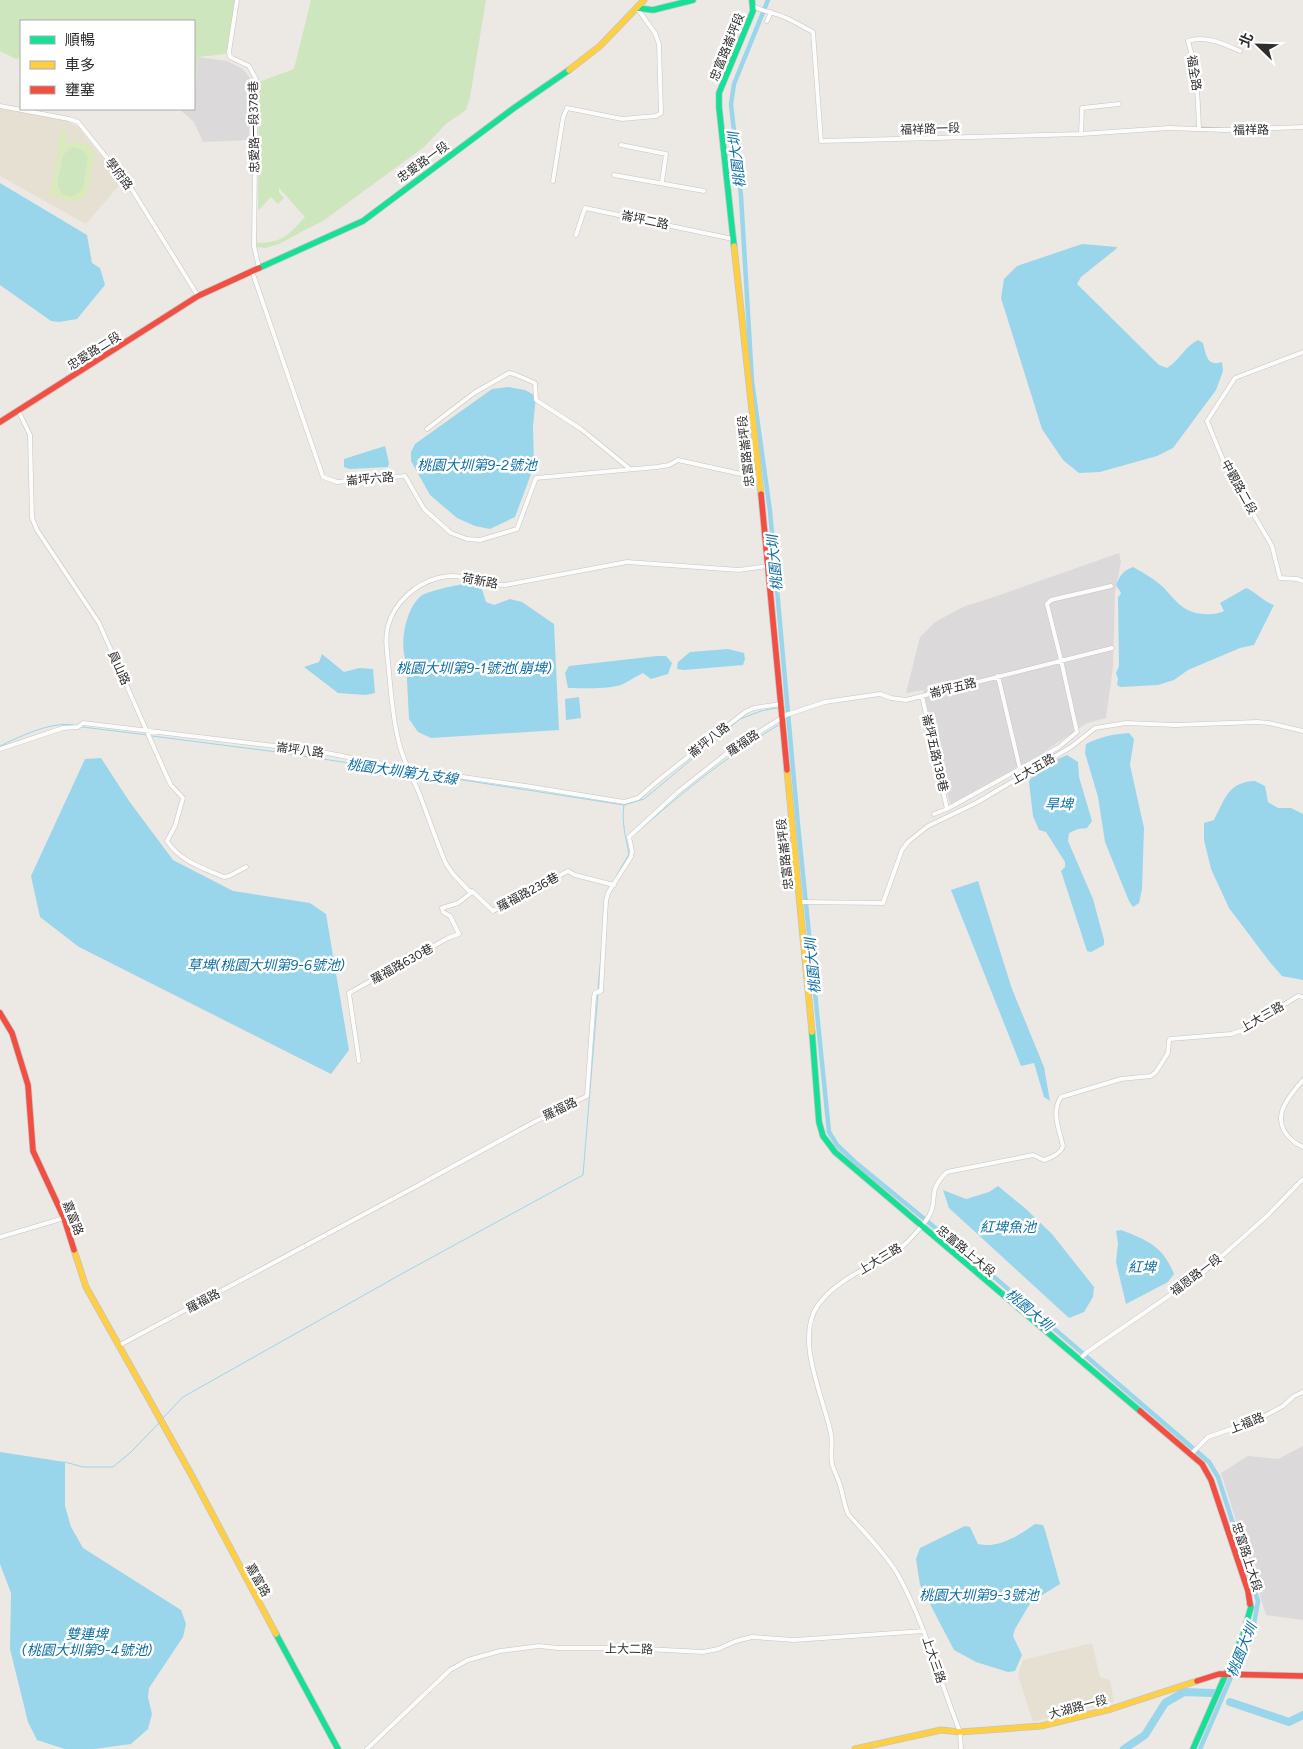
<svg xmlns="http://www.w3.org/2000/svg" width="1303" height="1749" font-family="Figtree,'Noto Sans TC',sans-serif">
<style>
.industrial{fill:#dcd9db}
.education{fill:#e6e0d3}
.green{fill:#cee6be}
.pitch{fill:#d9eabb;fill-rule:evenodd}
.water{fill:#99d6ec}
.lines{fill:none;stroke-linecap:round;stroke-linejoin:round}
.stream{stroke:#99d6ec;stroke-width:1}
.canal{stroke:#99d6ec;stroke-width:4.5}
.river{stroke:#99d6ec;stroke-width:8}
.street-casing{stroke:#c5c4c5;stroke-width:5}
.fast-casing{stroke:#c5c4c5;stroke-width:7}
.slow-casing{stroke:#c5c4c5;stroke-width:7}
.jam-casing{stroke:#c5c4c5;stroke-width:7}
.street{stroke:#fcfcfb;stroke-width:4}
.fast{stroke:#16e098;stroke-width:5.5}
.slow{stroke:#ffcf43;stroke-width:5.5}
.jam{stroke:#f24e42;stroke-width:5.5}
.labels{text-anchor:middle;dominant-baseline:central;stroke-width:5;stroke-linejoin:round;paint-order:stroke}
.street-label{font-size:12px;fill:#2e2e2e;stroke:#fff}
.water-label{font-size:14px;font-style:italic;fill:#0d6fa3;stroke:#fff}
</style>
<rect width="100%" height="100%" fill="#ece8e4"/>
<path class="industrial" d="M198 57 227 61 243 69 251 79 249 140 203 142 194 122 179 109H194V84L196 83Z
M1119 553 1121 562 1115 592 1113 667 1106 718 1087 723 1039 755 950 804 923 690 906 693 920 637 935 622 963 607 994 597Z
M1303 1446V1620L1266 1615 1221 1473 1248 1456 1278 1459Z"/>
<path class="education" d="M0 107 67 121 78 127 122 182 86 224 0 176Z
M1092 1643 1100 1677 1110 1680 1114 1702 1033 1722 1018 1675 1023 1660Z"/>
<path class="green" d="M0 0H235L226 54 198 57 196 83 194 84V21H21V58L16 59 0 51Z
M311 0H486L470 97 466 110 446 124 424 147 323 221 303 231 279 244 265 248 257 247V243C283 243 289 234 305 217L279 188V192L284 198 278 204 271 197 258 211 259 82 294 69Z
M72 147C81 146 85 150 88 158L83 189 73 197H69L62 194 57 184 63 155Z"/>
<path class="pitch" d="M62 129 67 130 65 144C74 141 92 142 94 155 94 160 92 166 91 171 90 177 90 184 88 190 83 205 65 203 56 194L55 197 50 196ZM72 147 82 149 88 158C87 167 87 182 82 189 77 198 64 199 59 190 56 184 60 162 63 155 65 151 68 149 72 147Z"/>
<path class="water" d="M0 183 87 235 92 263 100 268 105 285 77 319 59 322 51 321 0 285Z
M1082 244 1117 247 1116 249 1081 277 1077 284 1159 365 1167 368C1179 361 1185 346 1198 340L1203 343C1206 355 1207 367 1222 362L1223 371 1216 390 1173 448 1157 456 1100 472 1079 473 1063 460 1042 429 1001 298 1004 279 1017 266Z
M508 387 525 390 536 396 533 426 534 466 515 517 490 529 475 526 457 518 430 495 411 461V452L415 444 492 389Z
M385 446 389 463 388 467 350 469 344 467V459Z
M1133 567C1144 573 1154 579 1163 587 1170 594 1177 604 1186 609 1196 615 1213 616 1224 611L1220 603 1246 588C1256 592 1263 601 1274 605L1254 645 1240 648 1188 670 1174 680 1158 685 1121 687 1117 685 1118 679 1116 673 1119 666 1118 598 1121 593 1116 585C1120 575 1123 571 1133 567Z
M462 584H473L482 589 486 602 494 605 510 599 522 602 554 624 559 730 431 738 418 732 409 719 406 661C399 644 406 608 421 596 427 591 454 586 462 584Z
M728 649 744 653 745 659 743 665 684 670 677 669 678 662 690 652Z
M322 654 344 672 359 668 373 669 375 693 366 695 338 693 304 667 319 662Z
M657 656H666L672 663 668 674 651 679 643 673C636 676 631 680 625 683 614 690 582 688 568 688L565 673 569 666Z
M579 697 581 718 566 720 565 699Z
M1129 733 1134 739 1130 765 1144 828 1142 889 1139 903 1133 907 1129 901 1105 842 1098 797 1085 753 1086 744C1100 737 1113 734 1129 733Z
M1067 755 1078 762 1079 777 1092 821 1087 828 1078 829 1069 833 1068 841 1093 899 1104 940V945L1091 952 1087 951 1061 871 1065 867V862L1046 832 1039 830 1033 816 1029 782 1031 778 1044 770 1045 765Z
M101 758 129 801 173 860 233 891 310 903 326 914 349 1050 331 1074 79 947 40 917 31 876 85 759Z
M1255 781 1265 786 1268 802 1278 808H1291L1303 814V980L1282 976 1269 961 1229 908 1211 869 1204 840V823L1214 820C1225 799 1228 782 1255 781Z
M978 881 1012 989 1044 1067 1050 1101 1044 1097 1034 1063 1021 1066 951 890Z
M998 1186 1026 1209 1052 1234 1094 1287 1093 1297 1084 1312 1069 1318 949 1208 943 1190 966 1199 989 1192Z
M1121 1230C1147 1240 1163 1246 1174 1274L1168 1282 1126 1304 1116 1262 1118 1243 1116 1231Z
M0 1452 65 1462V1506L71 1527 83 1548 181 1610 186 1624 183 1637 149 1688 148 1697 152 1714 148 1729 131 1744 94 1749H65L37 1740 28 1722 10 1649 11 1593 0 1564Z
M1035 1524 1043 1525 1045 1530 1060 1584 1031 1602 1015 1629 1013 1636 1022 1655 1015 1671 1008 1672 976 1662 954 1650 920 1585 916 1559 920 1548 965 1526 970 1527 978 1544C998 1549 1020 1535 1035 1524Z"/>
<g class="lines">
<path class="stream" d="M785 707 787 706
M787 720 788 719
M82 727 148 735
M152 736 277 752 408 772
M0 746C21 736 55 719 78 726
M411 772 624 805 644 799 740 719 761 711 777 708
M634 835C680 794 727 756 780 724
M617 875 629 854C626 838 621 821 624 805
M598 989 602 944
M163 1418 183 1397 405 1272 583 1175 598 993
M65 1462 83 1467H113L131 1452 159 1423"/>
<path class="canal" d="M768 0 734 84 731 104 741 196 752 381 770 511 798 825 829 1132 837 1145 855 1162 972 1258 1209 1462 1218 1477 1258 1601 1254 1624 1200 1749"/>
<path class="river" d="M1230 1702 1289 1722 1303 1715
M1124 1749 1145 1735 1165 1703 1184 1692 1213 1693"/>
<g class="street-casing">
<path id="street" d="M237 0 229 52 230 57 249 66 256 79 254 246 259 268
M753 6C763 12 773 12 784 17 794 21 803 27 813 32L821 141 1081 134 1169 128 1225 130 1303 127
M767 21 771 12
M0 106 69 119 78 122 131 188 198 296
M1199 129C1198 99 1197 70 1188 41 1205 35 1224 44 1240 51
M1081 134 1082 108 1119 104
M621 145 666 154 662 182
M614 175 704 191
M553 181 563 118 567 108 622 119 656 116 661 113 659 44 655 33 637 8
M576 235 585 208 733 239
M252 271 323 477 337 482 405 476 424 509 451 533 467 539 480 540 517 529 536 478 657 467 669 465 678 460 759 478
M1303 352 1235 378 1207 421 1226 467 1272 546 1280 578 1297 579 1303 581
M18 410 30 435 32 518 37 530 99 623 167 777 171 785 183 798 175 826 167 841C180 861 202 868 224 877L229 876 246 867
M427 429 474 393 509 373 514 374 535 383 536 400 581 429 630 469
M998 676 1020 769
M922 696 947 809
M0 749 63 728 78 727 83 723 317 751 408 769 526 786 624 802 638 798 660 779 745 712 754 708 781 704
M934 814 947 809 1059 747 1077 732 1061 660 1047 604 1051 600 1111 586
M614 885 575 875 568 871 493 911 472 891 471 893 453 874 446 864C436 840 428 816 419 793 412 776 403 760 399 743 393 720 391 696 389 672 388 657 384 640 388 626 394 603 415 584 438 578 463 571 482 585 505 585L627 562 739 570 768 566
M799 902 883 903 902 850 908 842 928 826 976 803 1071 747 1095 728 1126 723 1175 725 1257 722 1269 723 1303 731
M359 1061 349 993 448 938 459 934 450 916 443 912 442 908 458 903 471 893
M1303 1080C1287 1098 1268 1120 1293 1141 1296 1144 1300 1145 1303 1147
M0 1237 64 1218
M118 1346 415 1187 534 1122 587 1096 594 997 595 993 601 991 606 901 608 893 631 857 632 851 629 837 679 791 735 747 786 715 825 702 880 694 891 698 906 700 1112 648
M1080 1359 1087 1352 1205 1271 1267 1216 1303 1179
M1191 1454 1208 1437 1257 1420 1283 1406 1294 1396 1303 1392
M367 1749 450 1670 468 1660 500 1651 539 1646 558 1648H627L703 1652 718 1649 736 1641 752 1637 794 1640 924 1631
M961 1749 960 1732C939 1679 925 1623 897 1573 885 1553 863 1531 848 1514 844 1504 843 1495 840 1485 838 1478 834 1471 832 1464 830 1454 833 1443 831 1434 824 1398 794 1339 818 1305 835 1282 861 1271 885 1257 891 1253 899 1250 904 1245 910 1240 925 1223 929 1216 939 1198 926 1192 947 1172L1033 1155 1044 1160C1051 1158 1061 1153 1063 1146 1059 1129 1051 1112 1061 1097L1121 1079 1151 1076 1156 1072 1168 1053 1169 1041 1170 1039 1231 1034 1243 1030 1298 996 1303 997"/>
</g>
<g class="fast-casing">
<path id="fast" d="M637 8 653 10 693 0
M734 246 719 107V93L753 11 752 0
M259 268 363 221 514 108 569 70
M812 1032 819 1122 823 1136 835 1152 1140 1411
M276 1634 338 1749
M1193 1749 1243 1635 1251 1607 1250 1604"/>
</g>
<g class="slow-casing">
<path id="slow" d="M569 70 600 46 644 0
M734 246 761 494
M787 770 812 1032
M74 1250 86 1287 191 1474 276 1634
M855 1749 941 1730 960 1732 1041 1726 1111 1709 1197 1681"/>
</g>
<g class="jam-casing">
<path id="jam" d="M0 422 198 296 259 268
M761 494 787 770
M0 1013 12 1033 28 1085 33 1151 64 1218 74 1250
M1140 1411 1202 1464 1211 1480 1248 1591 1250 1604
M1197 1681 1219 1674 1303 1676"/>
</g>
<use href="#street" class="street"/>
<use href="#fast" class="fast"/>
<use href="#slow" class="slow"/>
<use href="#jam" class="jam"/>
</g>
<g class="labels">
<g class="street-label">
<text transform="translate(727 47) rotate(-68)">忠富路崙坪段</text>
<text transform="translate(1194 73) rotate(81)">福全路</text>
<text transform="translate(254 127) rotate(-91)">忠愛路一段378巷</text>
<text transform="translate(930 129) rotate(-2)">福祥路一段</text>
<text transform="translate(1251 130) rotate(-1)">福祥路</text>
<text transform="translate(423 162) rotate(-36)">忠愛路一段</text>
<text transform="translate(119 174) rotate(52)">學府路</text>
<text transform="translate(645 220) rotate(12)">崙坪二路</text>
<text transform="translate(94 351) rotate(-32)">忠愛路二段</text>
<text transform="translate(746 451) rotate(-96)">忠富路崙坪段</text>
<text transform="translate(370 479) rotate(-5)">崙坪六路</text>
<text transform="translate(1239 487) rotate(61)">中觀路二段</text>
<text transform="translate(480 581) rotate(10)">荷新路</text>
<text transform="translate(119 668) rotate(66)">員山路</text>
<text transform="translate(953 688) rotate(-14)">崙坪五路</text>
<text transform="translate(709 740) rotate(-38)">崙坪八路</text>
<text transform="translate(743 743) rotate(-34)">羅福路</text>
<text transform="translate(300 750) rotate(7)">崙坪八路</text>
<text transform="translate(935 753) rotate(77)">崙坪五路138巷</text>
<text transform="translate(1033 769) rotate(-30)">上大五路</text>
<text transform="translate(785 854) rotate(-96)">忠富路崙坪段</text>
<text transform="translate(528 892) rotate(-28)">羅福路236巷</text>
<text transform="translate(402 964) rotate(-29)">羅福路630巷</text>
<text transform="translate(1262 1017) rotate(-30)">上大三路</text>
<text transform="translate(560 1109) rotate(-26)">羅福路</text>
<text transform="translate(73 1218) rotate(69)">嘉富路</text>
<text transform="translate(966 1251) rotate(40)">忠富路上大段</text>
<text transform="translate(880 1259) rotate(-31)">上大三路</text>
<text transform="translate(1196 1275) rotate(-37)">福恩路一段</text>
<text transform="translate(203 1301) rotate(-28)">羅福路</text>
<text transform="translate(1247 1423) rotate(-21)">上福路</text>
<text transform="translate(1247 1557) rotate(72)">忠富路上大段</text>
<text transform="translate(258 1580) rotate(61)">嘉富路</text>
<text transform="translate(629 1649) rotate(1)">上大二路</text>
<text transform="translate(934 1660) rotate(71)">上大三路</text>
<text transform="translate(1078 1707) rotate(-15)">大湖路一段</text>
</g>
<g class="water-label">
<text transform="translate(737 160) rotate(-97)">桃園大圳</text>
<text x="477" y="465">桃園大圳第9-2號池</text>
<text transform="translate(775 563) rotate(-95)">桃園大圳</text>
<text x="474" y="668">桃園大圳第9-1號池(崩埤)</text>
<text transform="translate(402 772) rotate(8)">桃園大圳第九支線</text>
<text x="1059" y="804">旱埤</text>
<text x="266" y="965">草埤(桃園大圳第9-6號池)</text>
<text transform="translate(813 966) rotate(-95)">桃園大圳</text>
<text x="1008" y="1227">紅埤魚池</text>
<text x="1142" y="1267">紅埤</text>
<text transform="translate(1029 1310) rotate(40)">桃園大圳</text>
<text x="979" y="1595">桃園大圳第9-3號池</text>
<text x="87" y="1634">雙連埤<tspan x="87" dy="16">(桃園大圳第9-4號池)</tspan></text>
<text transform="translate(1242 1650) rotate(-68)">桃園大圳</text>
</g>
</g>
<rect x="20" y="20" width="175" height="90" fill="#ffffff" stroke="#ababab"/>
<rect x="30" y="36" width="25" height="8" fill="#16e098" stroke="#ababab"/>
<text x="65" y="45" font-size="15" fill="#2e2e2e">順暢</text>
<rect x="30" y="61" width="25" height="8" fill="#ffcf43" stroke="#ababab"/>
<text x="65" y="70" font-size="15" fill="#2e2e2e">車多</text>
<rect x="30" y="86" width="25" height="8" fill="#f24e42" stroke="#ababab"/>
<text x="65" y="95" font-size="15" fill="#2e2e2e">壅塞</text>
<g transform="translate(1258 45) rotate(293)" stroke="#ffffff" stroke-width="4" paint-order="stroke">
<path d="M0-4L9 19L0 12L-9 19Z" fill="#2e2e2e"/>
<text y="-8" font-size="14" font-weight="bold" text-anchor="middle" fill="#2e2e2e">北</text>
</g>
</svg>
